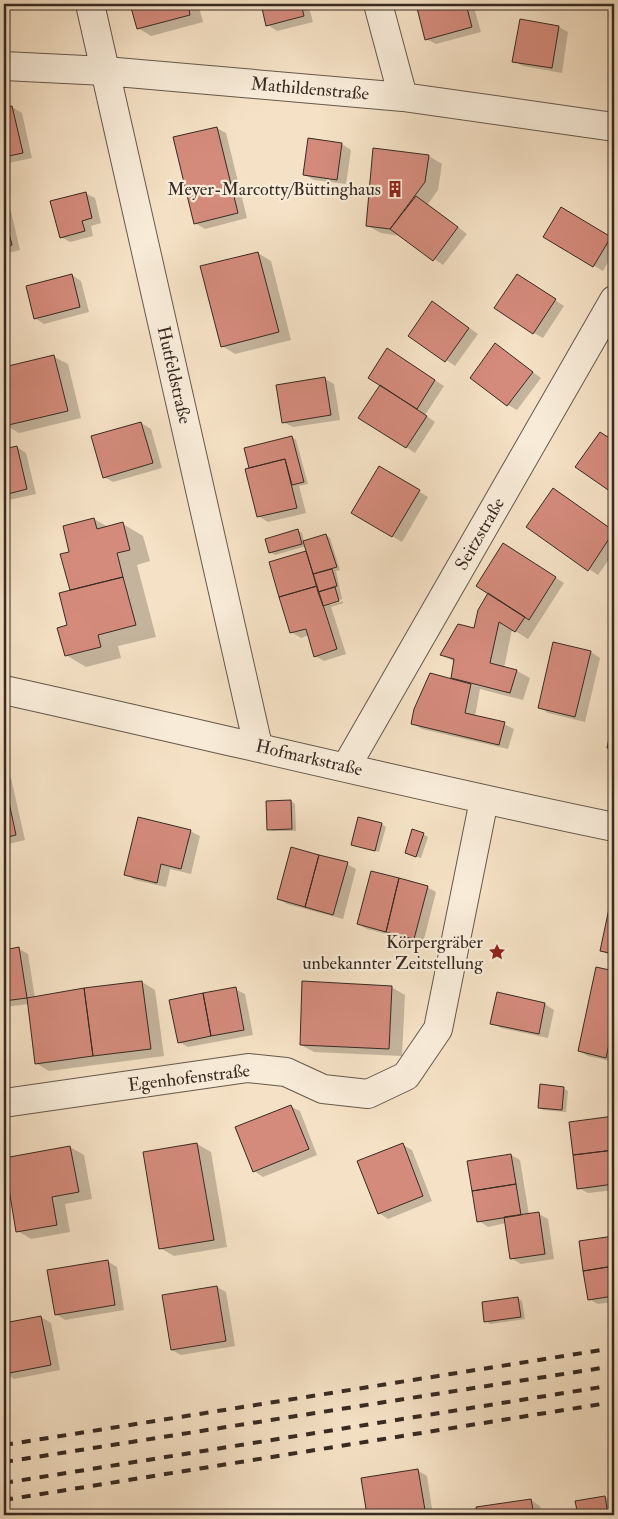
<svg xmlns="http://www.w3.org/2000/svg" width="618" height="1519" font-family="'IM FELL Double Pica',serif">
<style>
.shadow{fill:#0003}
.building{fill:#d48b7c;stroke:#372a24}
.lines{fill:none;stroke-linecap:round;stroke-linejoin:round}
.minor-casing{stroke:#66584c;stroke-width:30}
.minor{stroke:#f8ecd9;stroke-width:28}
.rail{stroke:#372a24;stroke-width:4;stroke-dasharray:9 9;stroke-linecap:butt}
.labels{text-anchor:middle;dominant-baseline:central;stroke-width:4.5;stroke-linejoin:round;paint-order:stroke}
.street-label{font-size:18px;fill:#372a24;stroke:#f8ecd9}
.poi-label{font-size:18px;fill:#372a24;stroke:#f8ecd9;text-anchor:end}
</style>
<rect width="100%" height="100%" fill="#f5e1c5"/>
<filter id="stains"><feTurbulence type="fractalNoise" baseFrequency=".004" numOctaves="4"/><feColorMatrix values="0 0 0 0 .2 0 0 0 0 .09 0 0 0 0 .02 0 0 0 .5 -.17"/></filter>
<radialGradient id="worn" r=".72"><stop offset=".6" stop-color="#630" stop-opacity="0"/><stop offset="1" stop-color="#630" stop-opacity=".3"/></radialGradient>
<path class="shadow" d="M132 4H198L203 22 151 36 138 28Z
M262 4H308L313 22 277 31 268 25Z
M417 4H473L481 32 436 44 426 39Z
M521 20 559 27 568 32 562 73 523 66 514 61Z
M12 107 22 113 32 158 4 164V109Z
M217 128 226 133 247 218 205 229 195 223Z
M310 140 342 144 351 150 346 184 314 180 305 175Z
M429 156 442 164 438 190 428 204 467 234 443 265 401 236 381 233 368 226Z
M85 193 95 198 101 223 91 226 93 236 70 242 61 237Z
M4 200 9 203 20 250 4 254Z
M562 208 614 240V252L603 271 545 237Z
M258 253 271 261 291 340 235 354 222 346Z
M72 275 81 281 89 312 44 324 35 318Z
M526 281 564 306 543 338 534 333Z
M441 308 478 334 455 366 410 335Z
M496 345 541 378 517 410 508 405Z
M397 355 444 386 425 415 435 422 415 453 406 447 381 385Z
M54 357 68 364 81 418 19 433 5 425 4 369Z
M325 379 334 384 340 420 293 427 283 422Z
M141 423 151 429 162 468 113 482 104 477Z
M292 437 296 440 308 484 299 486 306 513 268 522 258 516 253 469 250 467Z
M609 438 614 442V492L577 467Z
M17 447 26 453 36 494 4 501V450Z
M379 468 428 497 402 542 353 513Z
M562 495 614 532V552L598 575 528 527Z
M94 519 108 527 123 524 143 536 150 561 137 565 156 637 118 646 121 658 86 667 66 655 71 591 62 555 71 553Z
M297 530 302 533 304 541 326 535 330 538 340 570 336 571 342 599 330 603V605L343 601V603L331 607 346 654 324 661 315 656 309 635 301 638 291 632 306 552 308 554 306 546 275 555 270 552Z
M513 550 564 583 528 639 512 629 504 668 517 671 530 678 523 700 480 689 475 716 504 724 514 729 508 749 422 729 412 723 459 681 452 677 455 662 442 655 475 629Z
M591 652 600 658 585 722 548 713 539 707Z
M4 774 11 778 25 840 4 845Z
M291 801 295 804 296 831H273L268 829Z
M382 824 386 827 379 852 352 844Z
M190 831 200 836 191 874 170 869 166 887 135 880 126 874Z
M423 834 428 837 421 858 406 853Z
M347 864 356 869 343 919 287 904 278 898Z
M427 887 436 892 423 943 367 929 358 924Z
M614 891V957L601 951Z
M19 949 28 954 35 998 142 982 155 990 164 1056 49 1071 36 1063 29 1004 4 1007V951Z
M597 969 614 972V1062L588 1056 579 1051Z
M391 987 405 995 402 1056 314 1052 301 1045Z
M235 989 245 994 253 1035 188 1047 179 1042Z
M498 994 545 1004 554 1010 548 1038 501 1028 492 1023Z
M563 1088 568 1091 566 1112 543 1110 539 1107Z
M290 1106 300 1111 317 1155 263 1177 254 1171Z
M614 1118V1190L588 1193 579 1188 570 1123Z
M197 1144 211 1152 227 1247 174 1256 160 1248Z
M403 1145 412 1150 432 1201 388 1219 379 1213Z
M70 1147 84 1155 92 1199 65 1204 70 1232 31 1239 18 1231Z
M511 1155 520 1160 529 1215 539 1214 548 1219 554 1259 521 1264 511 1258 506 1223 488 1227 479 1221Z
M614 1237V1302L598 1304 589 1299 580 1242Z
M107 1261 117 1267 124 1310 65 1320 56 1314Z
M217 1287 226 1292 235 1346 181 1355 172 1350Z
M517 1298 522 1301 525 1319 490 1324 486 1321Z
M41 1317 51 1323 60 1370 14 1379 5 1373 4 1367V1325Z
M417 1470 427 1476 433 1515H368L362 1479Z
M605 1497 614 1502V1515H579L577 1502Z
M531 1500 540 1506 542 1515H479L478 1508Z"/>
<path class="building" d="M130 4H188L190 15 137 29Z
M261 4H301L304 16 266 26Z
M416 4H466L472 27 425 40Z
M520 19 559 26 552 68 512 62Z
M12 106 23 153 4 157V108Z
M217 127 238 213 194 224 173 137Z
M308 138 342 143 337 180 303 175Z
M373 148 429 155 425 182 390 229 366 226Z
M86 192 92 218 82 221 85 231 60 238 50 201Z
M416 196 458 227 433 261 390 229Z
M561 207 611 237 593 267 543 237Z
M4 213 12 245 4 247Z
M258 252 279 332 221 347 200 266Z
M72 274 80 307 34 319 26 286Z
M517 274 556 299 533 334 494 308Z
M432 301 469 328 445 362 408 336Z
M495 343 533 372 507 406 470 378Z
M387 348 435 380 417 409 368 378Z
M54 355 68 411 4 426V367Z
M325 377 331 415 282 423 276 385Z
M380 385 427 416 406 448 358 418Z
M141 422 153 463 103 478 91 436Z
M600 432 614 441V494L575 467Z
M292 436 304 482 292 485 285 459 249 468 244 448Z
M17 446 27 489 4 495V449Z
M285 459 297 508 257 517 245 469Z
M379 466 420 490 392 537 351 513Z
M553 488 614 531 588 571 526 527Z
M94 518 97 529 123 522 130 550 117 553 123 577 70 590 60 554 69 552 63 526Z
M298 529 302 544 269 553 265 539Z
M326 534 337 567 313 574 303 541Z
M503 543 556 577 529 620 476 586Z
M306 551 317 586 279 597 269 562Z
M332 569 337 586 318 592 313 574Z
M123 577 136 625 98 635 101 647 65 656 57 628 67 625 59 593Z
M317 586 337 649 314 657 306 629 290 633 279 597Z
M335 587 339 601 323 606 318 592Z
M488 593 525 617 515 632 499 622 490 663 517 670 510 693 451 678 454 659 440 655 458 624 474 628 478 610Z
M553 642 591 651 575 717 538 708Z
M430 673 471 684 465 713 505 722 499 745 411 724 414 709Z
M614 713V750L607 748Z
M4 779 16 835 4 838Z
M291 800 292 829 267 830 266 801Z
M138 817 191 830 181 869 161 864 157 883 124 875Z
M358 817 382 823 375 851 351 845Z
M412 829 424 833 416 857 405 853Z
M291 847 319 855 305 907 277 899Z
M319 855 348 862 333 915 305 907Z
M371 871 399 878 386 932 357 924Z
M399 878 428 886 414 939 386 932Z
M614 885V954L600 951Z
M19 947 27 998 4 1001V950Z
M596 967 614 971V1022L606 1058 578 1051Z
M142 981 151 1049 93 1056 84 988Z
M302 981 392 986 389 1049 300 1045Z
M236 987 244 1030 211 1036 203 993Z
M84 988 93 1056 35 1064 27 998Z
M497 992 545 1003 539 1034 490 1024Z
M203 993 211 1036 178 1043 169 1000Z
M540 1084 564 1087 562 1110 538 1108Z
M291 1105 309 1149 253 1172 235 1127Z
M614 1116V1150L573 1155 569 1122Z
M197 1143 214 1240 159 1249 143 1152Z
M403 1143 423 1196 378 1214 357 1161Z
M70 1146 79 1192 52 1197 57 1225 16 1232 4 1158Z
M614 1150V1184L577 1189 573 1155Z
M511 1154 516 1184 472 1191 467 1161Z
M516 1184 521 1215 477 1222 472 1191Z
M539 1212 545 1254 510 1259 504 1217Z
M614 1236V1266L583 1271 579 1241Z
M108 1260 115 1305 55 1315 47 1270Z
M614 1266V1296L588 1300 583 1271Z
M217 1286 226 1341 171 1350 162 1295Z
M518 1297 521 1317 484 1322 482 1302Z
M41 1316 51 1365 4 1374V1323Z
M418 1469 425 1510 408 1512 409 1515H367L361 1478Z
M605 1496 608 1515H578L575 1501Z
M531 1499 534 1515H477L476 1507Z"/>
<g class="lines">
<g class="minor-casing">
<path id="minor" d="M90 4 258 746
M378 4 403 97
M4 66 105 71 403 97 614 127
M4 690C208 735 410 785 614 827
M346 767 614 300
M4 1103 248 1068 286 1072 323 1089 368 1094 406 1076 438 1029 484 800"/>
</g>
<use href="#minor" class="minor"/>
<path class="rail" d="M4 1445 614 1348
M4 1462 614 1366
M4 1483 614 1385
M4 1500 614 1402"/>
</g>
<defs>
<g id="building-bare" transform="scale(1.35)"><path d="M-4-6H4V6H1V3H-1V6H-4ZM-2.5-4.3h1.7v1.8h-1.7ZM.8-4.3h1.7v1.8H.8ZM-2.5-1h1.7V.8h-1.7ZM.8-1h1.7V.8H.8Z" fill="#8f2418" stroke="#f8ecd9" stroke-width="2.5" paint-order="stroke"/></g>
<g id="sight-bare" transform="scale(1.35)"><path d="M0-6L1.8-2.2L6-1.7L2.9 1.2L3.7 5.4L0 3.3L-3.7 5.4L-2.9 1.2L-6-1.7L-1.8-2.2Z" fill="#8f2418" stroke="#f8ecd9" stroke-width="2.5" paint-order="stroke"/></g>
</defs>
<g fill-rule="evenodd">
<use href="#building-bare" x="395" y="189"/>
<use href="#sight-bare" x="497" y="952"/>
</g>
<g class="labels">
<g class="street-label">
<text transform="translate(310 89) rotate(5)">Mathildenstraße</text>
<text transform="translate(174 375) rotate(77)">Hutfeldstraße</text>
<text transform="translate(480 534) rotate(-60)">Seitzstraße</text>
<text transform="translate(309 758) rotate(13)">Hofmarkstraße</text>
<text transform="translate(189 1078) rotate(-7)">Egenhofenstraße</text>
</g>
<g class="poi-label">
<text x="381" y="189">Meyer-Marcotty/Büttinghaus</text>
<text x="483" y="942">Körpergräber<tspan x="483" dy="21">unbekannter Zeitstellung</tspan></text>
</g>
</g>
<rect width="618" height="1519" fill="none" stroke="#f5e1c5" stroke-width="20"/>
<rect x="5" y="5" width="608" height="1509" fill="none" stroke="#372a24" stroke-width="2.5"/>
<rect x="10" y="10" width="598" height="1499" fill="none" stroke="#372a24"/>
<rect width="100%" height="100%" filter="url(#stains)"/>
<rect width="100%" height="100%" fill="url(#worn)"/>
</svg>
